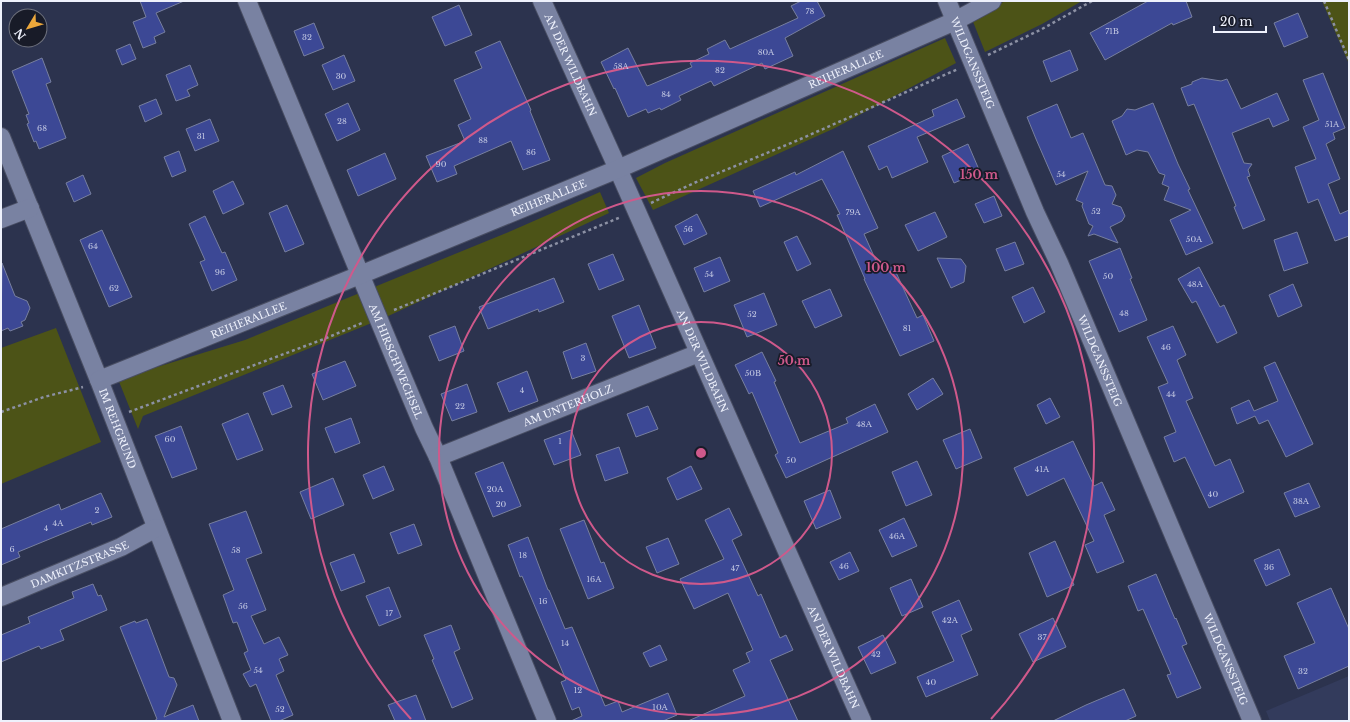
<svg xmlns="http://www.w3.org/2000/svg" width="1350" height="722" font-family="'Libre Baskerville',serif">
<style>
.built{fill:#333b5c}
.green{fill:#4c5317}
.building{fill:#3c4895;stroke:#777f9f}
.lines{fill:none;stroke-linecap:round;stroke-linejoin:round}
.minor-casing{stroke:#494e63;stroke-width:20}
.path{stroke:#8c91a4;stroke-width:2.5;stroke-dasharray:3 3;stroke-linecap:butt}
.minor{stroke:#7982a2;stroke-width:18}
.ring{fill:none;stroke:#cf598b;stroke-width:2}
.labels{text-anchor:middle;dominant-baseline:central;stroke-width:3.5;stroke-linejoin:round;paint-order:stroke}
.number-label{font-size:8px;fill:#c2c7e2}
.street-label{font-size:10px;fill:#eef1fc;stroke:#181b28}
.centre{fill:#cf598b;stroke:#181b28;stroke-width:2}
.ring-label{font-size:12px;text-anchor:middle;font-weight:bold;fill:#cf598b;stroke:#181b28;stroke-width:3.5;stroke-linejoin:round;paint-order:stroke}
</style>
<rect width="100%" height="100%" fill="#2c334e"/>
<path class="built" d="M1349 676V721H1270L1266 711Z"/>
<path class="green" d="M1005 1H1082L1042 24 985 52 972 19Z
M1322 1H1349V64Z
M945 38 956 63 835 128 653 210 636 178 665 163Z
M600 192 609 213 384 318 143 416 138 429 118 379 245 340 511 231Z
M56 328 101 442 1 484V348Z"/>
<path class="building" d="M140 1H184L156 13 165 32 154 37 156 43 143 48 133 22 146 17Z
M801 1H817L825 16 785 38 793 56 765 69 762 63 714 86 711 81 679 96 681 100 661 110 660 108 648 113 646 109 628 117 615 88 614 89 601 62 628 48 647 86 650 85 692 67 690 63 709 54 707 49 725 40 730 49 798 18 791 6Z
M1148 1H1186L1192 17 1173 25 1172 23 1105 60 1090 33Z
M459 5 472 35 445 46 432 17Z
M1298 13 1308 37 1284 47 1274 23Z
M314 23 324 48 304 56 294 31Z
M500 41 531 110 530 111 550 160 523 170 511 141 454 166 457 174 437 182 426 156 465 141 458 125 471 119 454 80 482 68 475 52Z
M130 44 136 59 122 65 116 50Z
M1070 50 1078 70 1051 82 1043 61Z
M344 55 355 81 333 90 322 65Z
M42 58 51 82 46 84 66 138 39 149 36 141 34 142 27 124 29 123 26 115 29 114 12 71Z
M190 65 198 85 187 90 190 96 176 101 166 75Z
M1323 73 1345 128 1333 133 1335 139 1326 144 1340 179 1328 184 1340 214 1349 210V236L1335 241 1318 199 1308 203 1295 167 1316 159 1303 127 1319 120 1303 80Z
M1202 78 1221 81 1227 79 1241 109 1277 93 1289 120 1273 127 1269 118 1232 133 1244 163 1252 164 1248 170 1250 176 1247 177 1265 220 1243 229 1234 207 1236 206 1194 104 1188 106 1181 88 1192 84V82Z
M156 99 162 114 145 122 139 106Z
M957 99 965 117 917 137 928 162 892 178 887 166 879 170 868 146 934 116 932 110Z
M348 103 360 130 337 141 325 114Z
M1153 103 1178 164 1190 189 1188 190 1213 243 1186 255 1170 220 1191 210 1164 200 1169 187 1162 184 1165 175 1159 173 1148 152 1137 150 1126 155 1112 121 1122 116 1127 109 1135 110Z
M1057 104 1071 138 1083 133 1105 185 1112 186 1116 195 1112 204 1121 207 1125 216 1122 221 1110 227 1118 243 1094 234 1088 236 1093 226 1089 224 1082 206 1083 203 1076 200 1088 171 1056 185 1036 139 1027 117Z
M210 119 219 141 195 151 186 129Z
M968 144 980 172 954 183 942 156Z
M179 151 186 171 172 177 164 157Z
M843 151 878 228 864 234 881 272 893 266 917 318 923 315 934 341 900 356 864 279H865L837 215 840 214 822 179 760 207 753 191 795 172 796 175Z
M385 153 396 179 358 196 347 170Z
M83 175 91 194 74 202 66 183Z
M233 181 244 204 223 214 213 191Z
M994 196 1002 216 984 223 975 204Z
M287 205 304 244 285 252 269 213Z
M935 212 947 237 918 251 905 225Z
M697 214 707 234 684 245 675 226Z
M205 216 222 253 225 252 237 280 212 291 200 262 205 260 189 224Z
M102 230 132 297 109 307 80 240Z
M1297 232 1308 263 1284 271 1274 240Z
M797 236 811 264 797 271 784 242Z
M1015 242 1024 264 1005 271 996 249Z
M1120 248 1132 278 1130 279 1147 320 1119 332 1089 261Z
M613 254 624 280 599 290 588 264Z
M720 257 730 281 704 292 694 268Z
M937 258 961 259 966 266 964 282 951 288Z
M2 263 15 296 27 301 30 308 25 320 21 322 23 326 10 331 8 328 1 331Z
M1199 267 1220 307 1224 305 1237 333 1217 343 1196 301 1192 303 1178 279Z
M554 278 564 302 539 312 538 309 488 329 479 307Z
M1293 284 1302 306 1278 317 1269 295Z
M1033 287 1045 312 1024 323 1012 297Z
M830 289 842 316 815 328 802 301Z
M764 293 777 325 747 337 734 305Z
M639 305 656 348 629 358 612 316Z
M455 326 464 351 439 361 429 336Z
M1173 326 1186 355 1177 360 1193 398 1186 401 1215 466 1230 459 1244 492 1209 508 1185 457 1174 462 1164 437 1176 432 1158 387 1168 383 1147 337Z
M586 343 596 371 572 379 563 352Z
M762 352 776 381 774 382 800 443 848 423 846 418 875 404 888 432 786 478 775 455 778 453 752 392 749 394 735 365Z
M345 361 356 386 323 400 312 374Z
M1275 362 1313 444 1286 457 1268 420 1259 424 1255 416 1237 424 1231 408 1249 400 1254 411 1278 401 1264 367Z
M527 371 538 401 509 412 497 383Z
M933 378 943 394 917 410 908 394Z
M467 384 477 412 452 421 441 394Z
M283 385 292 407 272 415 263 393Z
M1050 398 1060 417 1046 424 1037 405Z
M648 406 658 429 636 437 627 414Z
M248 413 263 450 237 460 222 424Z
M351 418 360 443 335 453 325 428Z
M181 426 197 469 172 478 155 436Z
M970 429 982 458 956 469 943 440Z
M571 430 581 455 554 465 544 440Z
M1073 441 1094 486 1102 482 1115 510 1104 515 1124 562 1097 573 1085 545 1094 541 1064 478 1027 496 1014 468Z
M619 447 628 473 605 481 596 455Z
M917 461 932 495 906 506 892 472Z
M503 462 521 506 493 517 475 473Z
M384 466 394 490 373 499 363 475Z
M691 466 702 489 677 500 667 478Z
M333 478 344 505 311 519 300 492Z
M1309 483 1320 507 1295 517 1284 493Z
M830 490 841 518 816 529 804 501Z
M101 493 112 517 92 525 91 522 18 552 20 557 1 565V529L59 504 61 510Z
M729 508 742 535 732 540 758 596 761 594 780 638 786 635 793 650 770 660 798 721H688L745 696 733 670 750 662 746 653 753 650 728 593 694 609 680 579 724 559 705 520Z
M246 511 262 553 246 559 266 610 251 616 264 644 279 637 288 655 279 659 284 671 276 675 293 715 279 721H271L256 684 250 687 243 674 251 670 244 653 248 651 237 622 233 623 223 595 234 590 209 524Z
M904 518 917 546 892 557 879 530Z
M584 520 601 563 604 562 614 588 588 599 560 529Z
M414 524 422 545 398 554 390 533Z
M528 537 548 590H549L565 629 572 627 605 706 618 701 622 712 668 693 677 715 663 721H571L582 716 579 707 572 710 561 682 566 680 522 576 520 577 508 545Z
M668 538 679 564 657 573 646 547Z
M1055 541 1074 585 1047 597 1029 553Z
M1279 549 1290 575 1266 586 1254 560Z
M850 552 859 571 839 580 830 562Z
M354 554 365 582 341 591 330 563Z
M1156 574 1175 619 1176 618 1187 644 1182 646 1201 688 1177 698 1167 675 1171 674 1143 609 1138 611 1128 586Z
M911 579 923 607 902 616 890 588Z
M93 584 98 596 101 595 107 610 60 630 64 640 41 649 39 646 1 662V635L30 623 28 617 74 598 72 592Z
M389 587 401 617 379 626 366 596Z
M1331 588 1349 629V666L1298 689 1284 656 1315 643 1297 603Z
M959 600 972 630 961 635 978 675 926 697 917 677 954 661 932 612Z
M1053 618 1066 647 1033 662 1019 634Z
M147 619 169 677 174 678 177 685 164 717 193 705 199 721H154L157 719 120 627 135 621 136 623Z
M451 625 460 649 454 652 473 699 452 708 432 660 434 659 424 635Z
M883 635 896 663 871 674 858 647Z
M660 645 667 660 650 667 643 653Z
M1124 689 1136 716 1125 721H1053L1086 705Z
M416 695 426 721H395L388 705Z"/>
<g class="lines">
<g class="minor-casing">
<g id="minor">
<path id="s1" d="M247 1 403 378 424 428 438 457 547 721"/>
<path id="s2" d="M542 1 618 169 862 721"/>
<path id="s3" d="M947 1 1035 212 1059 263 1252 721"/>
<path id="s4" d="M1 137 99 380 232 721"/>
<path d="M1 219 30 208"/>
<path id="s5" d="M99 380 360 275 618 169 955 21 992 1"/>
<path id="s6" d="M438 457 699 353"/>
<path id="s7" d="M1 597 121 547 156 528"/>
</g>
</g>
<path class="path" d="M1324 1 1349 60
M988 55 1042 29 1092 1
M651 203 694 183 796 141 958 69
M394 310 621 217
M1 412 44 397 83 387
M129 412 324 339 362 323"/>
<use href="#minor" class="minor"/>
</g>
<g class="ring">
<circle cx="701" cy="453" r="131"/>
<circle cx="701" cy="453" r="262"/>
<path d="M411 719A393 393 0 1 1 991 719"/>
</g>
<g class="labels">
<g class="number-label">
<text x="810" y="11">78</text>
<text x="1112" y="31">71B</text>
<text x="307" y="37">32</text>
<text x="766" y="52">80A</text>
<text x="621" y="66">58A</text>
<text x="720" y="70">82</text>
<text x="341" y="76">30</text>
<text x="666" y="94">84</text>
<text x="342" y="121">28</text>
<text x="1332" y="124">51A</text>
<text x="42" y="128">68</text>
<text x="201" y="136">31</text>
<text x="483" y="140">88</text>
<text x="531" y="152">86</text>
<text x="441" y="164">90</text>
<text x="1061" y="174">54</text>
<text x="1096" y="211">52</text>
<text x="853" y="212">79A</text>
<text x="688" y="229">56</text>
<text x="1194" y="239">50A</text>
<text x="93" y="246">64</text>
<text x="220" y="272">96</text>
<text x="709" y="274">54</text>
<text x="1108" y="276">50</text>
<text x="1195" y="284">48A</text>
<text x="114" y="288">62</text>
<text x="1124" y="313">48</text>
<text x="752" y="314">52</text>
<text x="907" y="328">81</text>
<text x="1166" y="347">46</text>
<text x="583" y="358">3</text>
<text x="753" y="373">50B</text>
<text x="522" y="390">4</text>
<text x="1171" y="394">44</text>
<text x="460" y="406">22</text>
<text x="864" y="424">48A</text>
<text x="170" y="439">60</text>
<text x="560" y="441">1</text>
<text x="791" y="460">50</text>
<text x="1042" y="469">41A</text>
<text x="495" y="489">20A</text>
<text x="1213" y="494">40</text>
<text x="1301" y="501">38A</text>
<text x="501" y="504">20</text>
<text x="97" y="510">2</text>
<text x="58" y="523">4A</text>
<text x="46" y="528">4</text>
<text x="897" y="536">46A</text>
<text x="12" y="549">6</text>
<text x="236" y="550">58</text>
<text x="523" y="555">18</text>
<text x="844" y="566">46</text>
<text x="1269" y="567">36</text>
<text x="735" y="568">47</text>
<text x="594" y="579">16A</text>
<text x="543" y="601">16</text>
<text x="243" y="606">56</text>
<text x="389" y="613">17</text>
<text x="950" y="620">42A</text>
<text x="1042" y="637">37</text>
<text x="565" y="643">14</text>
<text x="876" y="654">42</text>
<text x="258" y="670">54</text>
<text x="1303" y="671">32</text>
<text x="931" y="682">40</text>
<text x="578" y="690">12</text>
<text x="660" y="707">10A</text>
<text x="280" y="709">52</text>
</g>
<g class="street-label">
<text stroke="none"><textPath href="#s3" startOffset="67">WILDGANSSTEIG</textPath></text>
<text stroke="none"><textPath href="#s2" startOffset="70">AN DER WILDBAHN</textPath></text>
<text stroke="none"><textPath href="#s5" startOffset="809">REIHERALLEE</textPath></text>
<text stroke="none"><textPath href="#s5" startOffset="485">REIHERALLEE</textPath></text>
<text stroke="none"><textPath href="#s5" startOffset="161">REIHERALLEE</textPath></text>
<text stroke="none"><textPath href="#s1" startOffset="390">AM HIRSCHWECHSEL</textPath></text>
<text stroke="none"><textPath href="#s2" startOffset="394">AN DER WILDBAHN</textPath></text>
<text stroke="none"><textPath href="#s3" startOffset="391">WILDGANSSTEIG</textPath></text>
<text stroke="none"><textPath href="#s6" startOffset="140">AM UNTERHOLZ</textPath></text>
<text stroke="none"><textPath href="#s4" startOffset="314">IM REHGRUND</textPath></text>
<text stroke="none"><textPath href="#s7" startOffset="85">DAMKITZSTRASSE</textPath></text>
<text stroke="none"><textPath href="#s2" startOffset="718">AN DER WILDBAHN</textPath></text>
<text stroke="none"><textPath href="#s3" startOffset="715">WILDGANSSTEIG</textPath></text>
</g>
</g>
<circle cx="701" cy="453" r="6" class="centre"/>
<g class="ring-label">
<text x="979" y="179">150 m</text>
<text x="886" y="272">100 m</text>
<text x="794" y="365">50 m</text>
</g>
<rect width="1350" height="722" fill="none" stroke="#eef1fc" stroke-width="4"/>
<g transform="translate(28 28) rotate(232)"><circle r="19" fill="#181b28" stroke="#6e717d"/>
<path d="M0-3L7 15L0 10L-7 15Z" fill="#eda83b"/>
<text y="-6" font-size="11" font-weight="bold" text-anchor="middle" fill="#eef1fc">N</text>
</g>
<path d="M1214 26v6h52v-6" fill="none" stroke="#eef1fc" stroke-width="2"/>
<text x="1220" y="26" font-size="12" fill="#eef1fc" stroke="#181b28" stroke-width="3" paint-order="stroke">20 m</text>
</svg>
